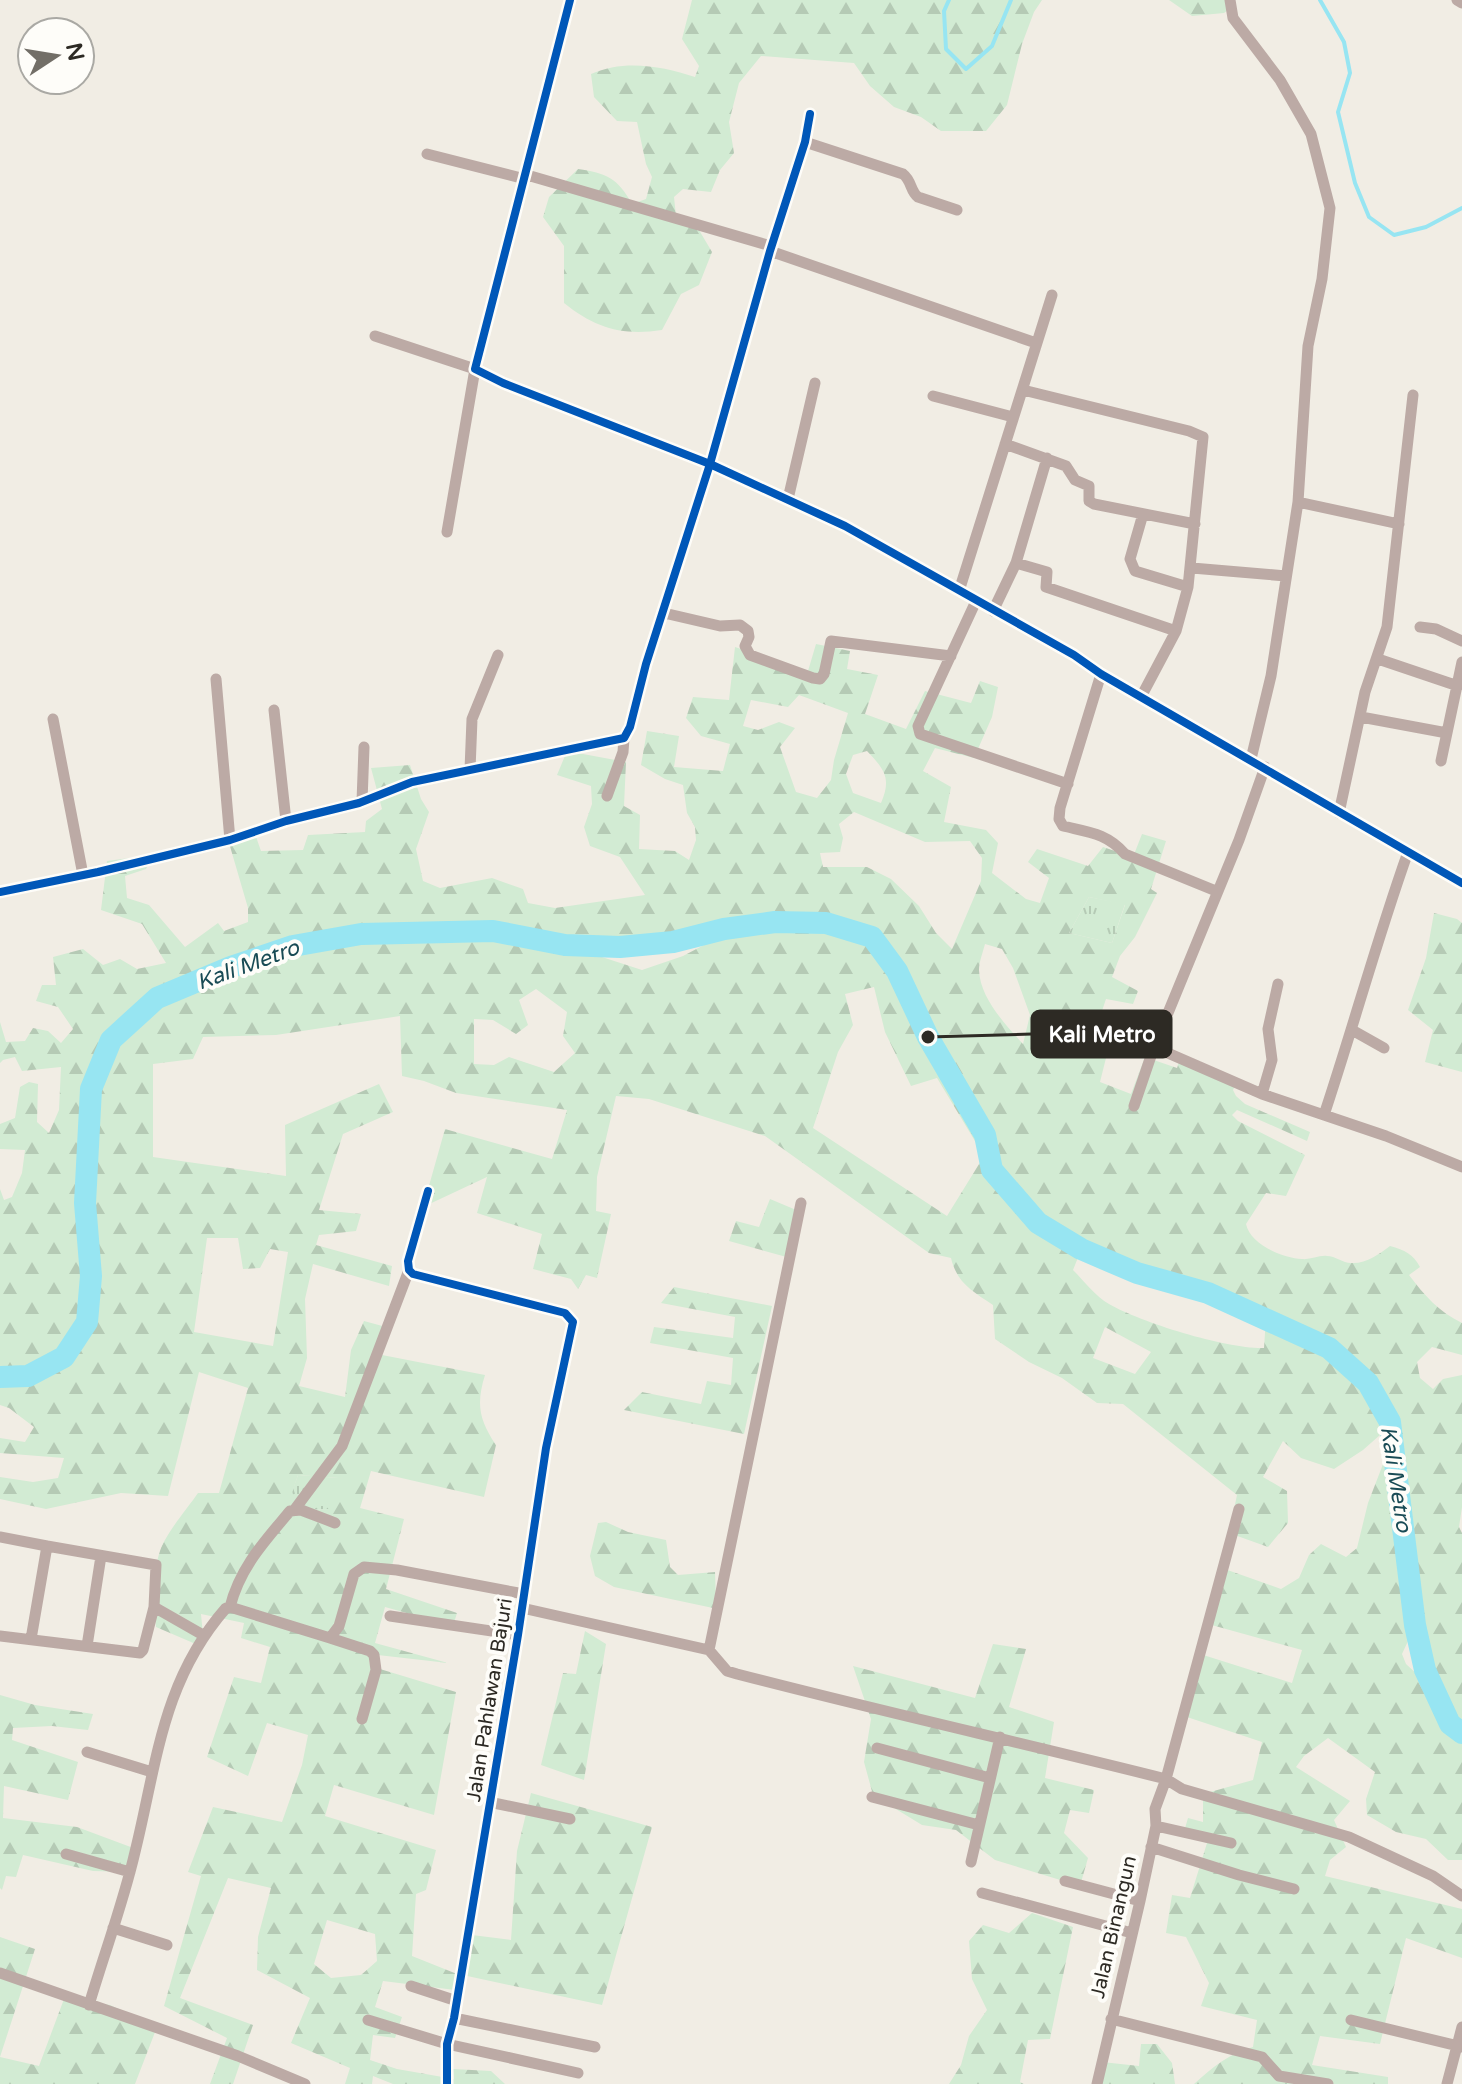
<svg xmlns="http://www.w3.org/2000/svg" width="1462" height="2084" font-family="'Varela Round',sans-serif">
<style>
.grass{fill:url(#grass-tufts)}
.forest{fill:url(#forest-firs);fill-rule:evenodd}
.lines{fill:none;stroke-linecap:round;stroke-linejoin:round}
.stream{stroke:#97e5f2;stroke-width:4}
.river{stroke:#97e5f2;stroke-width:22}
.minor{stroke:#bcaaa5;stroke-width:11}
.cycleway-casing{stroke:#fefdf9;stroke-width:13}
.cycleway{stroke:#0057b8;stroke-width:8}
.labels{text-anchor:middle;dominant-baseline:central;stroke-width:8;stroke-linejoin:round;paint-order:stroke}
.street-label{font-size:20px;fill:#2d2a24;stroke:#fefdf9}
.water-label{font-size:22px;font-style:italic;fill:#194b55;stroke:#fefdf9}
.leader{fill:none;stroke:#2d2a24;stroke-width:3}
.callout-dot{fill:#2d2a24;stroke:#fefdf9;stroke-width:3}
.callout{fill:#2d2a24;stroke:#2d2a24;stroke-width:3}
.callout-label{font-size:22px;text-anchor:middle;font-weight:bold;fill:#fff}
</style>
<defs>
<pattern id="grass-tufts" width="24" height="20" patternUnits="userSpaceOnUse" patternTransform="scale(2)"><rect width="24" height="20" fill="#d2ebd3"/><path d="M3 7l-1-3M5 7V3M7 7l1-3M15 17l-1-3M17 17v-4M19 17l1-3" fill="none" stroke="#b5cab5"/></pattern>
<pattern id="forest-firs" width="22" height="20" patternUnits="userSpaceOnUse" patternTransform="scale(2)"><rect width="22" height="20" fill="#d2ebd3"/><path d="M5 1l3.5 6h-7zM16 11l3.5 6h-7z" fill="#b5cab5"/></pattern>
</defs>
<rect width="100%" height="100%" fill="#f1ede4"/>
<path class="grass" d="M1089 897 1125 904 1112 943 1069 933Z
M298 1475 339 1478 329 1509 285 1511Z"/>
<path class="forest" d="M692 0H1042L1034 12 1022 44 1007 105 986 131H941L921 117 894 107 870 86 854 63 761 56 739 83 729 122 734 153 720 170 711 192 683 189 674 197 676 216 699 230 712 252 699 285 681 294 662 330C622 336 595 328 564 303V246L543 217 549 197 578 169C606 173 618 178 632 204L646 199 652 177 646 164 637 122 617 121 594 97 591 74C624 59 662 66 695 77L699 66 682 39Z
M1169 0H1235V5L1224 13 1192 16Z
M816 644 850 651 847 669 878 675 865 714 906 729 925 691 971 703 980 681 998 687 992 717 974 758 935 748 923 771 951 787 944 822 986 830 998 843 992 873 1026 899 1040 903 1049 878 1028 862 1037 849 1088 866 1103 847 1133 857 1142 834 1166 841 1151 889 1157 893 1135 937 1120 956 1112 977 1138 991 1133 1004 1106 999 1096 1029 1111 1038 1100 1082 1131 1094 1145 1057 1177 1068 1180 1059 1238 1079 1233 1090 1236 1096 1245 1104 1310 1132 1307 1141 1237 1110 1232 1115 1238 1121 1305 1155 1286 1196 1266 1193 1246 1224C1250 1244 1282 1258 1302 1259 1310 1260 1319 1255 1327 1256 1335 1256 1343 1263 1351 1263 1366 1264 1379 1254 1390 1246 1405 1250 1413 1254 1420 1267L1409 1275C1424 1295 1439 1312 1462 1323V1355L1432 1347 1417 1362 1420 1378 1433 1389 1443 1379 1462 1375V1507L1459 1527 1462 1533V1860H1448L1426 1839 1396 1832 1367 1815 1366 1799 1375 1772 1328 1738 1304 1756 1296 1767 1350 1801 1334 1820 1346 1847 1330 1860 1325 1876 1462 1909V1958L1406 1938 1380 2044 1320 2036 1312 2065 1388 2077V2084H1194C1212 2068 1229 2053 1253 2047L1257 2020 1201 2006 1209 1983 1186 1937 1166 1933 1172 1895 1190 1898 1207 1843 1183 1835 1188 1818 1203 1822V1794L1253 1780 1262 1742 1181 1715 1197 1653 1292 1683 1302 1650 1208 1624 1219 1567 1281 1589 1299 1578 1309 1555 1321 1544 1346 1557 1357 1548 1368 1503 1385 1459 1380 1435 1363 1450 1334 1469 1301 1458 1283 1441 1263 1477 1287 1491 1288 1523 1268 1547 1229 1533 1237 1495 1123 1404 1097 1403 1062 1378 1029 1362 995 1339 993 1305C972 1291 957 1283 951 1258L929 1253 765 1136 649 1099 616 1096 597 1177 596 1211 611 1214 597 1278 586 1275 578 1289 571 1279 533 1269 542 1234 477 1213 487 1177 423 1207 445 1129 552 1159 567 1110 456 1093 424 1081 402 1076 400 1016 276 1035 203 1037 193 1059 153 1064V1157L286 1176 285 1125 379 1084 393 1112 343 1134 319 1210 361 1214 356 1231 319 1235 316 1245 392 1266 389 1286 313 1264 305 1299 307 1358 299 1386 345 1397 351 1350 364 1321 386 1327 382 1355 485 1375C476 1404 479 1420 496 1445L484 1497 371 1471 360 1508 404 1519 386 1589 457 1613 453 1626 385 1607 375 1643 448 1663 369 1654 370 1666 456 1692 434 1815 334 1785 325 1816 436 1850 426 1890 416 1894 412 1956 457 1974 464 1934 511 1940 517 1851 531 1793 652 1827 602 2005 458 1974 455 1990 383 1981 375 2007 402 2017 395 2038 373 2035 370 2060 397 2069 454 2079 453 2069 491 2071 505 2084H393L373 2076 372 2084H345L350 2068 291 2043 310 1998 257 1970 258 1937 271 1888 228 1878 180 1998 253 2025 233 2084H210L227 2038 164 2006 201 1876 188 1872 213 1807 282 1822 302 1765 308 1735 267 1723 248 1776 207 1757 234 1677 261 1683 270 1647 241 1638 244 1623 201 1614 203 1635 198 1645 156 1627C154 1603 152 1575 160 1551 166 1533 187 1509 198 1493H219L248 1388 199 1372 168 1496 121 1493 46 1509 0 1499V1477L33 1482 58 1478 64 1458 0 1453V1438L25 1442 34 1427 9 1408 0 1405V1189L4 1200 12 1197 22 1173 25 1150 0 1149V1124L15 1118 20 1087 29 1082 38 1084 37 1122 49 1133 59 1110 61 1067 22 1071 15 1057 3 1060 0 1063V1022L6 1042 25 1041 33 1028 48 1031 61 1043 73 1029 58 1007 36 1001 42 985H56L53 957 83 949 103 965 120 959 137 969 166 963 142 924 101 910 107 861 144 856 151 859 146 869 125 876 127 898 149 905 185 947 218 923 224 931 248 922V908L227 836 254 831 261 851 303 850 308 835 365 832 366 821 382 809 371 768 410 765 421 799 429 812 416 849 423 881 440 888 492 878 523 889 528 903 555 908 645 895 620 857 590 846 584 827 592 804 591 786 557 775 567 751 626 762 624 806 640 815 639 849 675 851 689 860 696 840 695 827 687 813 683 785 665 779 641 765 647 731 679 736 674 767 723 771 730 744 701 736 686 718 693 697 729 700 735 647 808 671ZM799 695 848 713 834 760 831 780 817 798 796 792 780 747 795 728 779 722 758 730 743 726 751 700 788 707ZM867 751C884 769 892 778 881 803L853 793 846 774 853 755ZM854 812 925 842 970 841 982 858 981 881 952 949 936 933 919 906 891 879 867 867H823L820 853 840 852 843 838 839 824ZM1089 897 1125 905 1112 943 1069 933ZM723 929 725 934 683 956 642 970 568 946 620 947 673 942ZM985 944 1002 949 1013 968 1030 1015 1023 1044C1005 1024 980 998 979 970 979 962 983 952 985 944ZM874 987 885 1032 911 1086 937 1078 984 1156 947 1216 813 1128 838 1052 853 1025 845 994ZM536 989 567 1012 563 1036 575 1053 554 1072 509 1057 494 1065 474 1064V1019L493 1020 516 1034 528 1025 519 1000ZM207 1238H238L243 1269 260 1268 270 1249 288 1252 273 1346 194 1332ZM1081 1250 1137 1273 1208 1293 1266 1318 1264 1348C1227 1349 1142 1323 1109 1304 1096 1297 1084 1281 1073 1270ZM1105 1327 1151 1352 1135 1374 1093 1358ZM298 1475 338 1478 328 1509 286 1511ZM1415 1626 1425 1670 1432 1688 1406 1664 1402 1654ZM327 1920 375 1934 377 1961 361 1975 331 1978 314 1964Z
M1434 913 1457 919 1462 923V1072L1425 1062 1433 1030 1408 1010 1426 958Z
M770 1199 801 1212 790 1258 729 1241 736 1221 759 1227Z
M674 1287 772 1306 744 1434 624 1410 642 1392 701 1404 707 1381 731 1385 733 1358 650 1343 654 1327 733 1338 735 1317 661 1303Z
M606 1522 628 1532 666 1540 670 1567 678 1575 715 1572 716 1601 713 1608 614 1587 595 1576 590 1556 598 1523Z
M585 1631 606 1644 584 1780 541 1765 563 1673 576 1674Z
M993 1644 1026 1649 1009 1707 1054 1722 1045 1778 1094 1790 1089 1813 1070 1810 1064 1833 1088 1858 1080 1886 995 1860 956 1830 922 1825 873 1795 864 1762 871 1719 853 1666 975 1698Z
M0 1695 35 1705 93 1714 88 1730 52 1726 13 1728 12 1740 78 1762 68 1800 4 1786 3 1818 77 1827 136 1849 130 1872 93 1871 23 1855 16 1877 6 1876 2 1890 0 1888Z
M1032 1913 1073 1927 1050 2039 1028 2040 1020 2082 1024 2084H949L961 2065 969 2036 987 2010 972 1979 969 1941 983 1925 1009 1933Z
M0 1937 35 1949 0 2057 39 2066 64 1999 110 2005 157 2027 135 2084H0Z
M1141 2044H1157L1172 2063 1175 2084H1097L1102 2062 1139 2066Z"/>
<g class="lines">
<path class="stream" d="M949 0 944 11 946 49 966 69 992 46 1011 0
M1320 0 1344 42 1350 73 1338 112 1355 183 1369 217 1394 235 1426 227 1462 208"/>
<path class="river" d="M0 1377 28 1376 64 1357 87 1322 91 1276 85 1203 91 1089 111 1040 157 998 231 967 293 946 361 934 493 931 565 945 620 947 673 942 724 929 775 922 826 923 872 937 897 971 928 1037 985 1135 992 1170 1038 1223 1081 1249 1137 1273 1208 1293 1329 1348 1368 1383 1390 1422 1415 1625 1425 1670 1450 1724 1462 1733"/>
<path class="minor" d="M570 0 475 369 503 383 710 464 845 526 1074 655 1101 674 1462 883
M1230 0 1233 18 1280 80 1311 134 1330 208 1322 279 1308 346 1298 502 1271 676 1251 759
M1457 0 1462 3
M805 142 903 174C912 181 910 191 918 197L957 210
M427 154 525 179
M527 175 771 246
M770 251 1036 343
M375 336 475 369 447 532
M1023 390 1189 431 1203 437 1188 587 1176 631 1141 697
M933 396 1013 417
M1005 444 1066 466 1075 480 1089 486V501L1094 504 1195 524
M788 499 815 383
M1298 502 1399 524
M1143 514 1130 559 1135 571 1188 587
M1016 563 1047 458
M1192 568 1286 576
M959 591 1052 295
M976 601 918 726 920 734 1068 784
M993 611 1016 563 1047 572 1046 587 1176 631
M664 613 720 626 740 625 748 631 749 637 745 646 750 655 813 678 820 679 824 674 831 641 951 656
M1420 627 1436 629 1462 641
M1378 659 1458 686
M1101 674 1060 808 1059 819 1063 826C1088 832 1107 833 1125 854L1216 891
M216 679 230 840
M274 710 286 821
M1361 717 1447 733
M53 719 83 875
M1441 761 1462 662
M1265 767 1239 840 1154 1047 1262 1094 1386 1136 1462 1167
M470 770 472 719 498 655
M607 796 623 752 624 738
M362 802 364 747
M1339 813 1365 692 1387 627 1413 395
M0 892 98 872 230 840 286 821 359 803 412 782 624 738 630 727 646 664 710 464 770 251 805 142 810 114
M1352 1030 1384 1048
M1262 1094 1272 1060 1268 1029 1278 984
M1134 1106 1154 1047
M1324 1115C1353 1028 1377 939 1408 852
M428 1191 408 1261 409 1270 413 1274 565 1313 573 1322 546 1448 518 1635 454 2018 447 2044V2084
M295 1509 342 1446 409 1270
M0 1537 47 1546
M154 1607 203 1635
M230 1607C240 1567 265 1541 290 1511L301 1510 335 1523
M522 1608 709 1650 727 1671 737 1674C879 1711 1023 1743 1166 1779L1182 1789 1349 1837 1433 1876 1462 1896
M390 1616 518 1635
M0 1636 140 1653 143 1650 154 1607 156 1565 47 1546 31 1639
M330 1638 370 1651 374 1655 376 1670 362 1719
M87 1646 101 1556
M709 1650 801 1203
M877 1748 990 1778
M87 1752 152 1772
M872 1797 979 1825
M489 1802 570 1819
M1156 1826 1231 1843
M1151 1847 1239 1875 1294 1889
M66 1854 130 1872
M971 1862 1000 1737
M1065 1881 1140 1901
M982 1893 1132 1933
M113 1928 167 1945
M0 1973 238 2056 305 2084
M411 1986 457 2001
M89 2005C104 1954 123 1904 135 1852 157 1763 162 1681 226 1608L230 1607 330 1638 339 1626 354 1574 364 1567 397 1570 524 1594
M454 2018 595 2047
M1111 2019 1262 2057 1279 2076 1328 2084
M368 2020 447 2044 578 2073
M1351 2020 1462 2047
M1097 2084 1140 1901 1156 1826 1155 1809 1166 1779 1239 1509
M1447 2084 1462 2027"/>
<g class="cycleway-casing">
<path id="cycleway" d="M570 0 475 369 503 383 710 464 845 526 1074 655 1101 674 1462 883
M0 892 98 872 230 840 286 821 359 803 412 782 624 738 630 727 646 664 710 464 770 251 805 142 810 114
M428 1191 408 1261 409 1270 413 1274 565 1313 573 1322 546 1448 518 1635 454 2018 447 2044V2084"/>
</g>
<use href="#cycleway" class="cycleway"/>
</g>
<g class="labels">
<g class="street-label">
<text transform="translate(490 1700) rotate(-81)">Jalan Pahlawan Bajuri</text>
<text transform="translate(1114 1927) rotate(-77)">Jalan Binangun</text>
</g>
<g class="water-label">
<text transform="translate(248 965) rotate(-20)">Kali Metro</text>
<text transform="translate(1396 1479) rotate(81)">Kali Metro</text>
</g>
</g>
<path class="leader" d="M928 1037L1032 1034"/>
<circle class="callout-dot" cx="928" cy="1037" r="8"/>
<rect class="callout" x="1032" y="1011" width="139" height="46" rx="8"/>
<g class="callout-label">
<text x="1102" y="1042">Kali Metro</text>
</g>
<g transform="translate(56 56) rotate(78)"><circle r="38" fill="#fefdf9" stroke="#aaa9a4" stroke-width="2"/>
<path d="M0-6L14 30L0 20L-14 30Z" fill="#726e67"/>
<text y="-12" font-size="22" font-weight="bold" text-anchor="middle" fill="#2d2a24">N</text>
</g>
</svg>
